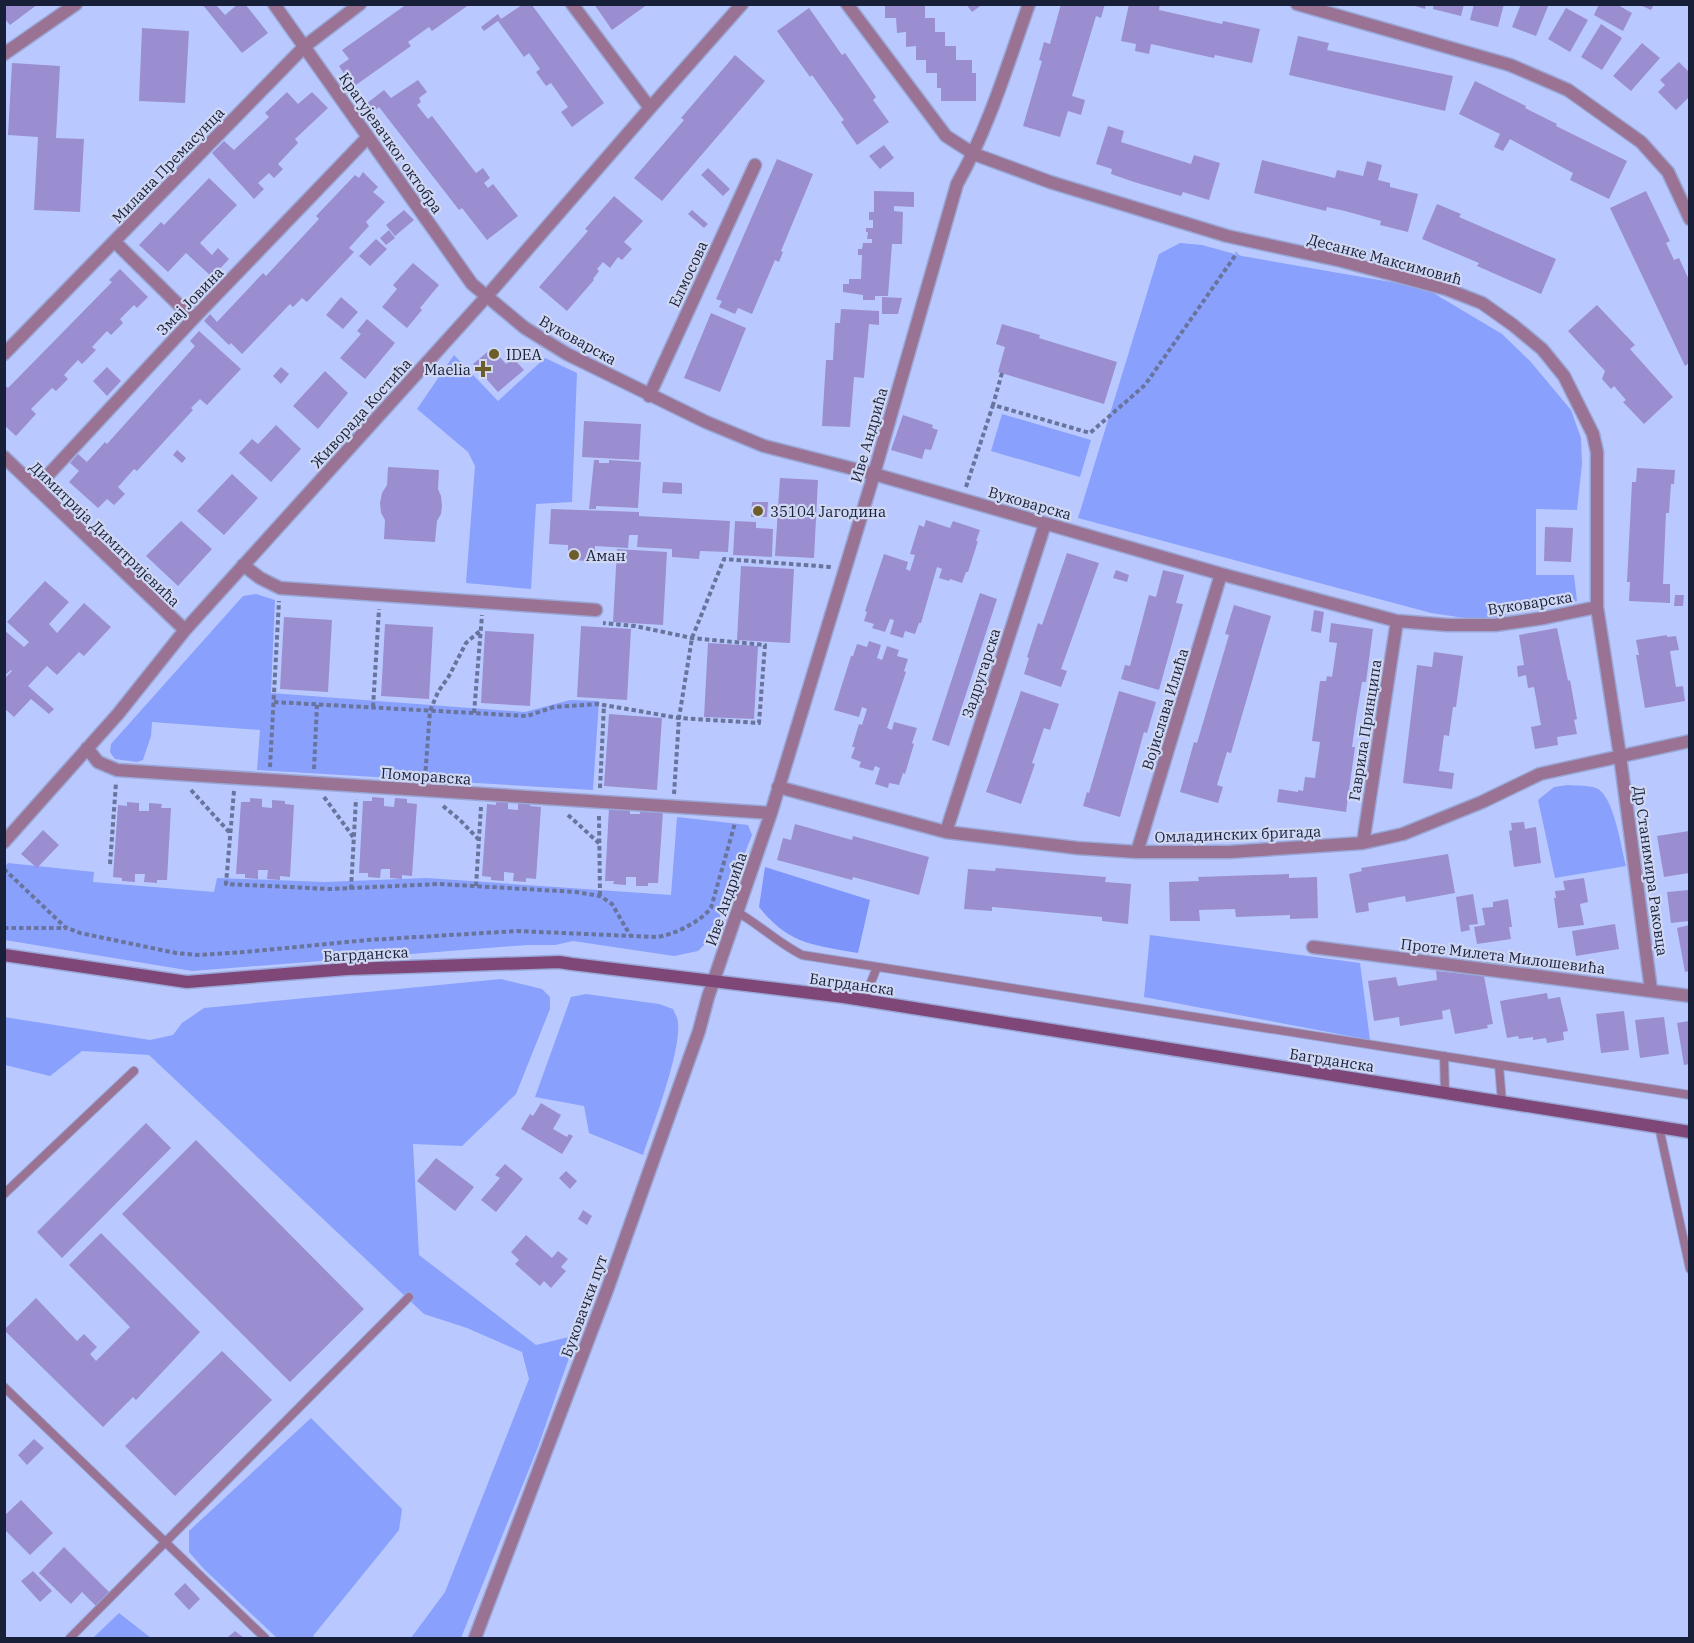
<svg xmlns="http://www.w3.org/2000/svg" width="1694" height="1643" font-family="'IBM Plex Serif',serif">
<style>
.green{fill:#89a0fc}
.forest{fill:#7d94fa}
.building{fill:#9a8ed0}
.lines{fill:none;stroke-linecap:round;stroke-linejoin:round}
.lane-casing{stroke:#99a7d7;stroke-width:10}
.street-casing{stroke:#99a7d7;stroke-width:15}
.secondary-casing{stroke:#99a7d7;stroke-width:15}
.path{stroke:#69749c;stroke-width:4;stroke-dasharray:4.5 3;stroke-linecap:butt}
.lane{stroke:#9a7394;stroke-width:8}
.street{stroke:#9a7394;stroke-width:12}
.secondary{stroke:#7f4778;stroke-width:12}
.poi-dot{fill:#6d5d2a;stroke:#cfd7f3;stroke-width:2}
.labels{text-anchor:middle;dominant-baseline:central;stroke-width:4.5;stroke-linejoin:round;paint-order:stroke}
.street-label{font-size:15px;fill:#181f38;stroke:#cfd7f3}
.poi-label{font-size:15px;fill:#181f38;stroke:#cfd7f3;text-anchor:start}
</style>
<rect width="100%" height="100%" fill="#b9c9ff"/>
<path class="green" d="M1180 243 1202 245 1242 256 1425 288 1502 334 1530 361 1571 410 1581 438 1582 464 1577 510 1536 509V575H1574L1577 601 1478 620 1431 613 1078 518 1159 254Z
M454 355 498 401 545 358 577 373 572 502 536 504 531 589 466 583 475 466 468 452 417 409Z
M1002 414 1091 440 1080 477 991 451Z
M256 594 275 600 271 693 525 712 570 700 599 701 593 790 257 770 260 730 152 722 151 736 143 760 137 762 115 759 110 752 111 744 243 596Z
M1568 785C1576 786 1588 785 1596 788 1614 795 1621 848 1626 866L1555 878 1538 800 1554 787Z
M677 817 748 825 752 835 712 937 698 951 674 956 573 941 555 945H527L192 971 5 940 4 867 8 863 94 872 93 882 214 892 217 878 325 882 427 878 671 895Z
M1150 935 1360 963 1370 1040 1144 997Z
M501 979 542 989 550 997V1009L516 1094 462 1146 413 1144 419 1255 536 1345 577 1335 538 1447 461 1638H411L445 1592 529 1379 522 1352 467 1328 424 1314 149 1055 82 1051 50 1076 5 1065 4 1017 150 1040 173 1035 182 1023 204 1008Z
M586 994 659 1004 673 1009C674 1012 676 1015 677 1018 685 1042 652 1128 643 1155L589 1133 584 1106 535 1097 571 997Z
M311 1418 402 1509 399 1530 313 1636 315 1638H277L204 1569 189 1552V1531Z
M119 1613 151 1638H93Z"/>
<path class="forest" d="M765 867 870 900 858 953C815 945 789 945 759 907Z"/>
<path class="building" d="M4 4H38L10 25 4 18Z
M202 4H219L217 6 225 15 238 4H245L268 33 242 53Z
M407 4H470L432 31 429 27 408 42 411 46 353 87 339 66 349 59 342 50Z
M594 4H648L612 30Z
M885 4H925V18H935V32H945V46H956V60H972V73H976V101H941V88H937V73H926V60H916V46L906 47V32L897 33 896 18H885Z
M966 4H983L972 12Z
M1061 4H1105L1101 18 1096 16 1072 96 1085 100 1081 115 1068 111 1060 137 1023 126 1042 61 1039 60 1044 42 1050 44Z
M1129 4H1160L1159 10 1222 24 1223 21 1260 29 1252 63 1215 55 1214 58 1151 44 1149 54 1135 51 1136 44 1121 41Z
M1409 4H1426L1425 9Z
M1434 4H1464L1461 16 1433 9Z
M1474 4H1504L1498 27 1470 20Z
M1521 4H1549L1536 36 1512 27Z
M1599 4H1616L1632 13 1623 31 1594 15Z
M1638 4H1654L1651 10Z
M522 5H532L604 103 572 127 561 112 568 107 551 83 546 86 536 72 540 69 529 53 524 57 498 21 484 31 481 27 498 14 501 19Z
M809 8 842 55 845 53 876 97 873 100 889 122 857 145 841 122 844 120 812 75 810 77 777 31Z
M1566 8 1588 20 1570 52 1548 39Z
M1601 24 1622 38 1602 70 1581 57Z
M142 28 189 31 185 103 139 101Z
M1298 36 1329 43 1327 50 1453 76 1445 111 1289 75Z
M1642 43 1660 58 1631 91 1613 76Z
M735 55 765 81 662 201 634 178 684 120 681 118Z
M1679 62 1689 72V97L1676 110 1658 92 1665 85 1660 80Z
M12 63 60 66 56 138 84 139 80 212 34 210 38 137 8 135Z
M418 80 427 92 419 98 421 102 417 105 428 119 432 116 476 173 483 168 490 178 484 183 488 188 493 184 518 216 487 240 462 208 459 210 379 107 369 115 362 107 384 90 391 98Z
M1475 81 1526 106 1525 108 1557 124 1556 126 1627 161 1609 199 1570 180 1573 173 1510 139 1503 151 1494 147 1500 134 1459 114Z
M287 92 298 104 312 92 328 108 295 139 298 143 278 164 283 169 274 178 269 173 258 183 264 189 254 199 212 153 224 141 234 150 269 117 265 113Z
M1108 126 1124 131 1121 142 1191 164 1194 155 1220 163 1209 200 1183 192 1181 196 1134 182 1111 174 1112 169 1096 164Z
M884 145 894 158 880 169 869 156Z
M777 159 813 174 781 251 783 252 779 262 775 260 752 314 738 308 735 314 719 307 722 301 716 299Z
M1262 160 1335 178 1337 170 1363 176 1367 161 1382 165 1378 180 1390 183V187L1418 194 1408 232 1380 225 1381 221 1345 211 1327 207 1326 211 1254 193Z
M708 168 730 189 723 196 701 175Z
M363 172 378 187 373 192 385 202 366 222 369 226 349 248 354 252 307 302 302 298 293 307 290 304 242 354 231 343 229 345 204 321 210 314 217 322 263 273 266 276 319 219 316 216 355 175 359 178Z
M209 178 237 205 200 243 212 255 218 248 229 259 212 277 186 253 168 272 139 245 161 222 164 225Z
M874 191 914 192V207L894 206V211L903 212 902 244H892L888 296H875V300H863V295L843 292V284H849V279H861L862 255H858V249H862L863 243H872V239H867L868 232H866V228H873V220H869V212H874Z
M1646 191 1670 241 1666 243 1674 260 1679 258 1689 280V363L1685 366 1610 208Z
M614 196 643 221 624 242 632 249 622 260 618 257 610 268 603 262 597 269 599 271 593 279 594 280 567 311 539 287 588 231 585 229Z
M1437 204 1461 214 1459 217 1556 259 1541 294 1477 266 1479 263 1422 239Z
M404 210 414 220 395 236 386 225Z
M692 210 708 224 704 228 688 214Z
M389 230 395 238 386 245 380 238Z
M376 239 387 249 370 266 359 256Z
M413 263 439 285 420 308 422 310 407 328 382 307 397 289 393 285Z
M120 269 148 297 137 308 134 305 120 319 123 323 111 335 107 331 92 347 96 350 82 364 78 360 64 375 68 379 56 391 52 388 31 409 36 414 16 436 4 425V388L6 386 8 388 112 282 109 280Z
M341 297 358 312 343 329 326 315Z
M882 297 902 298 898 314H882Z
M1597 305 1635 345 1630 349 1673 397 1644 424 1623 402 1626 400 1614 386 1611 389 1602 379 1605 371 1568 331Z
M841 309 879 311V325L869 324 864 378 854 377 850 427 822 426 826 360H833L835 323H840Z
M711 313 746 328 720 392 684 378Z
M367 319 395 343 365 379 340 358 361 334 357 331Z
M1002 324 1040 335 1039 338 1117 362 1104 404 998 372 1005 347 996 344Z
M199 331 241 369 207 405 200 399 191 408 193 410 137 471 134 469 118 487 125 494 114 505 107 499 98 508 69 482 79 471 70 463 78 454 87 462 105 442 107 444 195 346 190 341Z
M492 348 506 364 513 358 524 370 498 392 473 364Z
M107 367 121 381 107 396 93 381Z
M281 367 289 374 281 384 273 376Z
M325 371 348 393 318 429 293 406Z
M903 415 933 425 932 428 938 430 931 450 925 449 922 459 891 450Z
M584 421 641 424 639 460 582 457Z
M276 425 301 449 271 482 239 453 252 439 258 444Z
M177 450 186 458 182 463 173 455Z
M594 460H599V463H609V460L641 462 638 508 596 506V509H589Z
M388 467 439 470 438 489 441 496 442 506 441 514 437 521 435 542 384 539 385 520 381 513 380 503 382 493 387 485Z
M1637 468 1675 470 1674 484H1671L1669 513H1666L1663 584H1670V603L1629 601 1630 582H1627L1632 482H1636Z
M232 474 258 498 224 535 197 511Z
M780 478 818 480 814 558 775 556Z
M663 482 682 483V494L662 493Z
M752 502H768L767 517H751Z
M551 509 639 512V516L730 521 728 552 700 551 699 559 672 557V549L637 547 638 535H629L628 548 595 546 594 561 568 560V545L549 544Z
M926 520 950 528 953 521 980 530 976 541H978L968 572H966L962 583 950 579 949 581 939 578 942 569 937 567 921 623H919L915 634 905 631 903 638 890 634 894 620 890 619 885 632 872 628 874 624 864 621 867 612 865 611 884 554 908 562 906 569 910 571 915 555 910 554 919 525 924 527Z
M181 521 212 549 178 586 146 556Z
M735 521 756 522V528L773 529 772 557 733 555Z
M1545 527 1573 528 1571 562 1544 561Z
M617 549 667 552 663 625 613 622Z
M1067 553 1099 563 1061 669 1067 671 1061 687 1024 674 1029 658 1027 657 1038 623 1042 625Z
M741 566 794 569 790 643 737 640Z
M1116 570 1129 575 1127 582 1113 578Z
M1163 570 1184 575 1176 603 1183 604 1159 690 1121 679 1125 665 1130 666 1149 595 1156 597Z
M45 581 69 602 49 624 57 633 84 603 111 627 84 656 79 652 57 675 47 666 28 686 54 709 49 714 31 699 14 717 4 708V679L12 671 11 670 4 676V630L24 647 29 642 7 622Z
M980 593 997 599 949 746 932 740Z
M1675 595H1684L1683 606H1674Z
M1234 605 1271 616 1231 753 1227 752 1217 785 1223 787 1218 803 1180 792 1194 742 1197 743 1229 635 1225 634Z
M1314 610 1324 612 1321 633 1311 631Z
M284 617 332 620 328 692 280 689Z
M1331 623 1373 629 1366 682H1362L1356 718 1352 747H1355L1346 812 1277 802 1279 789 1298 792V790L1303 791 1305 777 1315 778 1320 742 1312 741 1320 681H1326L1327 676 1332 677 1337 643 1329 642Z
M385 624 433 627 429 699 381 696Z
M581 626 631 629 627 700 577 697Z
M1557 628 1568 681 1570 680 1577 719 1574 720 1577 734 1557 737 1558 745 1535 749 1531 727 1541 725 1534 687 1528 688 1526 675 1518 677 1517 666 1524 665 1519 635Z
M485 631 534 634 530 706 481 703Z
M1667 635V637L1676 636 1679 650 1670 651 1676 687 1683 686 1685 701 1645 708 1636 655H1639L1636 640Z
M869 641 881 645 877 658 882 660 887 646 899 650 897 656 908 659 904 671 906 672 887 728 892 730 894 722 917 728 912 743 914 744 905 774 903 773 899 785 889 783 888 788 875 784 880 768 875 766 873 771 859 767 861 762 851 758 855 747H852L859 724 862 725 867 709 862 707 859 717 834 710 851 656H853L857 644 867 647Z
M708 643 758 646 754 719 704 717Z
M1434 652 1463 656 1456 707H1453L1449 736 1444 735 1439 771 1454 773 1452 789 1403 783 1417 665 1432 667Z
M1021 691 1059 704 1050 730 1044 728 1032 763 1035 764 1021 804 986 792Z
M1119 691 1156 702 1147 733 1144 732 1120 817 1083 806 1087 792 1089 793Z
M609 714 662 718 657 790 604 786Z
M372 797 384 798V806L394 807 395 798 407 799V803L417 804 412 876 402 875V879L390 878V869H381L380 878 368 877V873H359L363 801H372Z
M250 798 262 799V807L272 808V800L285 801V804L294 805 290 877 280 876V880L267 879 268 870H258V879L245 878V874H236L241 802H250Z
M496 801 508 802V809L518 810V802L531 803 530 806 541 807 536 879 526 878V882L513 881 514 873 504 872V881L491 880V877L482 876 487 804 496 805Z
M127 802 139 803V811H149V803L162 804 161 808H171L167 880H157V883L144 882 145 874H135V882L122 881V878L113 877 118 805 127 806Z
M630 806V814H640L641 806 663 812 658 883H648V886H636V877H626V885L613 884 614 881H605L609 808Z
M1524 822 1525 829 1536 827 1541 863 1514 867 1509 831 1512 830 1511 823Z
M795 824 852 840 853 836 929 857 919 895 853 877 852 880 777 860 783 838 791 840Z
M43 830 59 845 37 868 21 854Z
M1689 831V873L1664 877 1657 836Z
M1448 854 1455 893 1406 902 1405 896 1368 903 1369 911 1356 913 1349 874 1362 871 1361 868Z
M996 868 1106 877 1105 882 1131 884 1128 924 1102 921V917L992 907V911L964 909 968 869 995 871Z
M1289 874V878L1317 877 1318 918 1290 919V915L1236 917 1235 909 1199 910 1200 921H1170L1169 882 1199 881 1198 877Z
M1584 878 1588 902 1580 904 1584 925 1558 928 1554 898H1556L1555 891 1565 890 1563 881Z
M1689 890V921L1671 923 1667 892Z
M1473 894 1478 924 1469 925 1470 930 1461 932 1456 897Z
M1508 899 1512 927H1509L1511 939 1477 944 1474 927 1485 925 1482 908 1493 907V902Z
M1615 924 1619 949 1576 956 1572 931Z
M1689 925V971L1685 972 1677 928Z
M1436 971 1484 976 1493 1024 1487 1025 1488 1028 1455 1034 1450 1009 1442 1011 1443 1019 1400 1026 1399 1017 1374 1021 1368 981 1396 977 1398 986 1437 980Z
M1547 993 1548 999 1560 997 1568 1031 1563 1032 1564 1040 1547 1043 1546 1038 1533 1040V1037L1519 1039 1518 1036 1507 1038 1500 1001Z
M1624 1011 1629 1050 1601 1053 1596 1014Z
M1664 1017 1669 1054 1640 1058 1635 1020Z
M1689 1021V1064L1684 1065 1677 1023Z
M541 1103 561 1115 553 1129 567 1137 569 1134 573 1136 562 1154 521 1129 530 1114 533 1116Z
M146 1123 171 1148 62 1258 37 1232Z
M196 1140 364 1309 290 1382 122 1214Z
M436 1158 474 1187 455 1211 417 1181Z
M505 1164 523 1179 496 1212 481 1200 500 1178 495 1175Z
M566 1171 577 1181 570 1189 559 1178Z
M583 1210 592 1216 587 1225 578 1219Z
M101 1233 200 1332 136 1400 133 1397 103 1427 4 1330 36 1298 77 1341 84 1334 97 1347 90 1354 96 1361 130 1327 69 1265Z
M526 1235 552 1258 558 1251 568 1259 561 1267 566 1271 551 1288 544 1281 540 1286 515 1264 519 1260 511 1252Z
M222 1351 272 1400 175 1496 125 1446Z
M34 1439 44 1448 27 1465 18 1455Z
M21 1500 53 1533 30 1555 4 1529V1516Z
M64 1547 110 1593 97 1607 82 1592 71 1604 39 1573Z
M33 1571 52 1591 40 1602 21 1581Z
M185 1583 200 1599 189 1610 174 1594Z
M235 1631 244 1638H227Z"/>
<g class="lines">
<g class="lane-casing">
<path id="lane" d="M737 912C760 925 778 943 802 955L1690 1095
M864 1000 877 967
M1444 1056 1445 1094
M1499 1065 1502 1103
M1659 1127 1690 1269
M4 1194 134 1071
M4 1387 265 1638
M70 1638 409 1297"/>
</g>
<g class="street-casing">
<path id="street" d="M274 4 472 284 525 328 567 354 706 422 764 446 874 474 1221 574 1397 621 1447 625H1495L1544 618 1597 607
M572 4 650 108
M847 4 946 136 974 154 1050 182 1227 236 1342 261 1446 289 1482 303 1513 325 1542 349 1564 376 1593 434 1597 452V607L1620 756 1651 990
M1297 4 1510 65 1568 90 1641 142 1668 172 1690 219
M4 54 76 4
M115 242 193 319
M4 354 305 46 360 4
M649 396 755 165
M4 457 185 630
M36 488 193 319 368 137
M243 565 260 578 280 588 596 610
M87 748 98 762 117 770 771 813
M778 787 946 832 1077 848 1137 852H1229L1363 843 1403 834 1482 802 1540 774 1690 741
M946 832 1045 524
M4 842 118 714 185 630 487 296 650 108 742 4
M1363 843 1397 621
M1137 852 1221 574
M1313 947 1690 996
M475 1638 607 1290 699 1031 708 997 771 813 874 474 957 184C989 127 1007 66 1029 4"/>
</g>
<g class="secondary-casing">
<path id="secondary" d="M4 955 187 982 347 969 559 962 572 964 844 997 1690 1132"/>
</g>
<path class="path" d="M1002 373 993 405 1090 433 1145 385 1237 253
M966 487 993 405
M274 702 527 716 554 707 598 704 679 718 759 723 765 645 692 638 635 626 603 623
M373 707 379 609
M474 713 482 615
M270 767 279 601
M314 769 317 704
M425 778 430 711 438 692 449 676 466 643 481 630
M600 788 604 705
M191 790 230 833
M234 791 226 884 330 889 439 884 576 892 600 896 612 904 630 935
M674 794 679 718 692 638 724 559 831 567
M324 797 354 838
M443 806 460 820 479 840
M568 815 600 844
M599 816 600 896
M110 864 116 783
M4 869 65 927 80 933 176 953 197 955 245 952 368 940 517 931 656 937C674 935 700 922 711 908L735 823
M476 886 481 807
M351 889 356 799
M4 928H65"/>
<use href="#lane" class="lane"/>
<use href="#street" class="street"/>
<use href="#secondary" class="secondary"/>
</g>
<g class="poi-dot">
<circle cx="494" cy="354" r="6"/>
<path d="M480 360h6v6h6v6h-6v6h-6v-6h-6v-6h6z"/>
<circle cx="758" cy="511" r="6"/>
<circle cx="574" cy="555" r="6"/>
</g>
<g class="labels">
<g class="street-label">
<text transform="translate(391 143) rotate(55)">Крагујевачког октобра</text>
<text transform="translate(168 165) rotate(-46)">Милана Премасунца</text>
<text transform="translate(1385 259) rotate(15)">Десанке Максимовић</text>
<text transform="translate(688 274) rotate(-65)">Елмосова</text>
<text transform="translate(190 301) rotate(-46)">Змај Јовина</text>
<text transform="translate(578 340) rotate(29)">Вуковарска</text>
<text transform="translate(361 413) rotate(-48)">Живорада Костића</text>
<text transform="translate(869 435) rotate(-74)">Иве Андрића</text>
<text transform="translate(1030 503) rotate(16)">Вуковарска</text>
<text transform="translate(105 534) rotate(44)">Димитрија Димитријевића</text>
<text transform="translate(1530 603) rotate(-9)">Вуковарска</text>
<text transform="translate(981 673) rotate(-72)">Задругарска</text>
<text transform="translate(1165 709) rotate(-73)">Војислава Илића</text>
<text transform="translate(1365 730) rotate(-81)">Гаврила Принципа</text>
<text transform="translate(426 776) rotate(4)">Поморавска</text>
<text transform="translate(1238 834) rotate(-2)">Омладинских бригада</text>
<text transform="translate(1651 871) rotate(82)">Др Станимира Раковца</text>
<text transform="translate(726 899) rotate(-71)">Иве Андрића</text>
<text transform="translate(366 954) rotate(-3)">Багрданска</text>
<text transform="translate(1503 956) rotate(7)">Проте Милета Милошевића</text>
<text transform="translate(852 984) rotate(8)">Багрданска</text>
<text transform="translate(1332 1060) rotate(9)">Багрданска</text>
<text transform="translate(584 1306) rotate(-70)">Буковачки пут</text>
</g>
<g class="poi-label">
<text x="506" y="354">IDEA</text>
<text x="471" y="369" text-anchor="end">Maelia</text>
<text x="770" y="511">35104 Јагодина</text>
<text x="586" y="555">Аман</text>
</g>
</g>
<rect width="1694" height="1643" fill="none" stroke="#181f38" stroke-width="12"/>
</svg>
